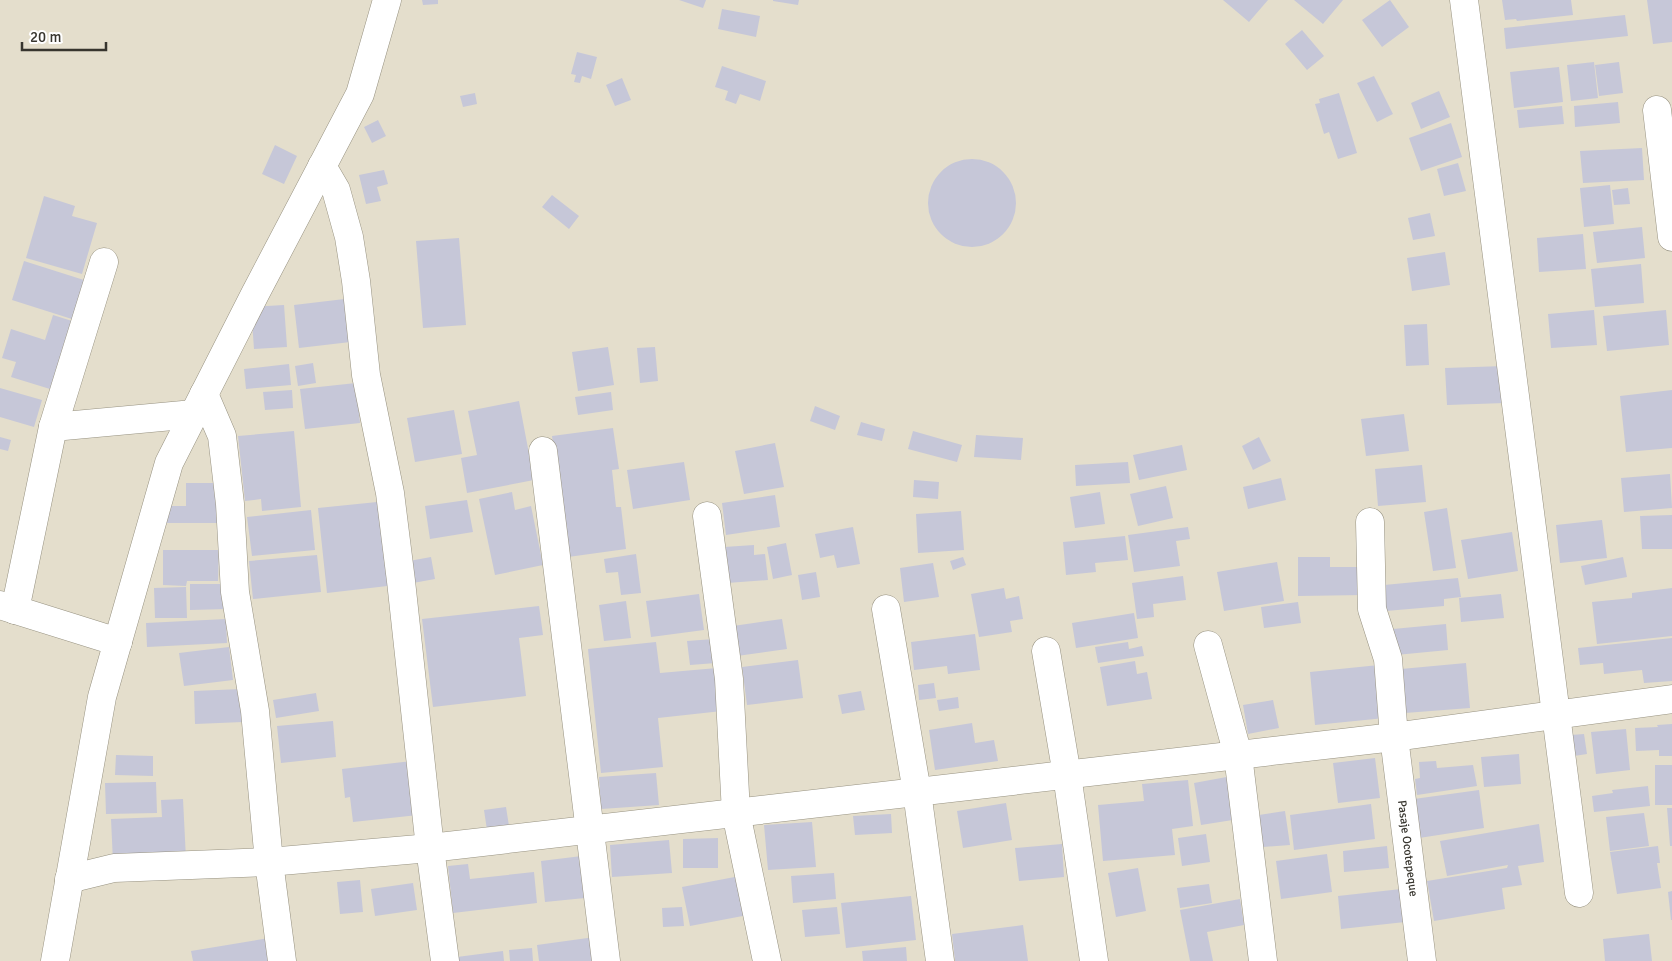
<svg xmlns="http://www.w3.org/2000/svg" width="1672" height="961" font-family="Signika,sans-serif">
<style>
.building{fill:#c6c7d8}
.lines{fill:none;stroke-linecap:round;stroke-linejoin:round}
.minor-casing{stroke:#979281;stroke-width:29}
.minor{stroke:#fff;stroke-width:28}
.labels{text-anchor:middle;dominant-baseline:central;stroke-width:4.5;stroke-linejoin:round;paint-order:stroke}
.street-label{font-size:12px;fill:#37352e;stroke:#fff}
</style>
<rect width="100%" height="100%" fill="#e4decc"/>
<path class="building" d="M422 0H438V4L423 5Z
M679 0H706L703 8Z
M773 0H799L798 5 773 1Z
M1223 0H1268L1249 22Z
M1294 0H1343L1323 24Z
M1390 0 1409 27 1382 47 1362 20Z
M1502 0H1571L1573 15 1517 21 1516 19 1505 20Z
M1647 0H1672V42L1653 44Z
M722 9 760 16 756 37 718 29Z
M1625 15 1628 36 1506 49 1504 28Z
M1302 30 1324 56 1307 70 1285 44Z
M577 52 597 57 591 79 582 76 580 83 574 82 576 75 571 74Z
M1594 62 1598 98 1571 101 1567 65Z
M1619 62 1623 93 1599 96 1595 65Z
M722 66 766 81 760 101 740 94 736 104 725 100 728 91 715 87Z
M1559 67 1563 102 1514 108 1510 72Z
M1374 76 1393 114 1377 122 1357 83Z
M622 78 631 100 615 106 606 85Z
M1439 91 1450 117 1421 129 1411 103Z
M475 93 477 104 463 107 460 96Z
M1339 93 1357 153 1338 159 1329 132 1324 134 1315 104 1320 103 1319 99Z
M1618 102 1620 123 1575 127 1574 106Z
M1562 106 1564 124 1519 128 1517 110Z
M378 120 386 136 372 143 364 127Z
M1451 123 1462 157 1421 171 1409 138Z
M275 145 297 156 284 184 262 174Z
M1642 148 1644 180 1583 183 1580 151Z
M928 203a44 44 0 1 1 88 0a44 44 0 1 1-88 0Z
M1458 163 1466 191 1444 196 1437 169Z
M384 170 388 184 377 187 381 201 366 204 359 175Z
M1610 185 1614 224 1584 227 1580 188Z
M1628 188 1630 204 1614 205 1612 190Z
M552 195 579 216 569 229 542 207Z
M44 196 75 206 72 216 97 223 82 274 26 258Z
M1430 213 1435 236 1413 240 1408 218Z
M1642 227 1645 258 1597 263 1593 232Z
M1583 234 1586 269 1539 272 1537 238Z
M459 238 466 325 423 328 416 241Z
M1445 252 1450 285 1412 291 1407 258Z
M24 261 87 281 75 320 12 300Z
M1641 264 1644 303 1595 307 1591 269Z
M353 298 359 341 299 348 294 305Z
M284 305 287 347 254 349 251 307Z
M1594 310 1597 345 1551 348 1548 314Z
M1666 310 1669 345 1607 351 1603 316Z
M53 315 72 321 50 389 11 377 16 362 2 358 11 329 45 340Z
M1427 324 1429 365 1406 366 1404 325Z
M608 347 614 385 578 391 572 352Z
M655 347 658 381 640 383 637 348Z
M313 363 316 383 298 386 295 366Z
M289 364 291 385 246 389 244 369Z
M1504 366 1505 403 1447 405 1445 368Z
M356 383 360 423 305 429 300 389Z
M0 388 42 400 34 427 0 417Z
M292 390 293 408 265 410 263 392Z
M1672 390V448L1626 452 1620 396Z
M611 392 613 410 578 415 575 397Z
M519 401 534 480 467 493 461 458 477 455 468 411Z
M815 406 840 416 835 430 810 421Z
M454 410 462 454 415 462 407 418Z
M1404 414 1409 451 1366 456 1361 419Z
M861 422 885 429 882 441 857 435Z
M613 428 619 469 612 470 616 507H621L626 549 568 557 552 436Z
M294 431 301 507 262 511 261 499 245 501 238 436Z
M913 431 962 445 957 462 908 449Z
M976 435 1023 438 1021 460 974 457Z
M0 437 11 440 8 451 0 449Z
M1259 437 1271 461 1253 470 1242 446Z
M775 443 784 487 744 494 735 451Z
M1182 445 1187 470 1139 480 1133 455Z
M684 462 690 500 633 509 627 470Z
M1128 462 1130 483 1076 486 1075 465Z
M1422 465 1426 502 1378 506 1375 469Z
M1670 474 1672 508 1624 512 1621 478Z
M1281 478 1286 500 1248 509 1243 487Z
M914 480 939 482 938 499 913 497Z
M186 483H220V523H161L162 506H186Z
M1166 486 1173 518 1138 526 1130 494Z
M512 492 515 510 531 506 543 565 495 575 479 499Z
M1100 492 1105 524 1075 528 1070 497Z
M775 495 780 527 726 535 722 503Z
M467 500 473 532 430 539 425 506Z
M387 501 396 585 327 593 318 508Z
M1447 508 1456 568 1433 571 1424 512Z
M311 510 315 550 252 556 247 517Z
M961 511 964 550 918 553 916 514Z
M1672 515V549H1642L1640 516Z
M1602 520 1607 558 1560 563 1556 525Z
M853 527 860 564 837 568 834 555 820 558 815 534Z
M1188 527 1190 539 1176 541 1180 566 1134 572 1128 535Z
M1512 532 1518 571 1468 579 1461 540Z
M1125 536 1128 560 1095 563 1096 572 1066 575 1063 542Z
M786 543 792 575 773 579 767 547Z
M754 545V555L765 554 768 580 727 583 724 547Z
M163 550H219L218 581H187L186 586 163 585Z
M636 554 641 593 621 595 618 572 606 573 604 559Z
M317 555 321 592 253 599 249 561Z
M431 557 435 579 413 583 409 561Z
M963 557 966 565 953 570 950 561Z
M1298 557H1330V567H1364V595L1298 596Z
M1623 557 1627 577 1585 585 1581 566Z
M1277 562 1284 601 1224 611 1217 572Z
M933 563 939 597 904 602 900 568Z
M816 572 820 597 802 600 798 575Z
M1183 576 1186 600 1153 604 1154 617 1137 619 1132 583Z
M1458 578 1461 597 1444 599V606L1386 611 1384 585Z
M190 584H227L228 609 190 610Z
M186 587 187 618H155L154 588Z
M1004 588 1006 599 1019 596 1023 619 1010 621 1012 632 979 637 971 594Z
M1672 588V636L1597 644 1592 602 1632 598V593Z
M699 594 704 630 651 637 646 601Z
M1501 594 1504 618 1461 622 1459 598Z
M626 601 631 638 604 641 599 605Z
M1298 602 1301 623 1264 628 1261 607Z
M539 606 543 635 519 638 526 696 433 707 422 619Z
M1134 613 1138 638 1076 648 1072 623Z
M226 619 227 643 147 647 146 623Z
M782 619 787 649 737 656 733 626Z
M1446 624 1448 650 1396 655 1393 629Z
M975 634 980 670 948 674 947 666 914 670 911 642Z
M1672 638V681L1644 683 1642 670 1604 674 1603 663 1580 665 1578 648Z
M714 639 716 663 690 665 687 641Z
M656 642 660 673 717 668 722 711 658 718 663 767 601 773 588 649Z
M1128 642 1129 649 1142 646 1144 656 1098 663 1095 647Z
M229 647 233 680 184 686 179 653Z
M798 660 803 698 747 705 742 667Z
M1135 661 1137 674 1147 672 1152 699 1107 706 1100 667Z
M1466 663 1470 708 1405 713 1401 669Z
M1379 665 1385 718 1315 725 1310 672Z
M934 683 936 698 919 700 918 685Z
M241 689 243 722 195 724 194 691Z
M861 691 865 710 842 714 838 695Z
M316 693 319 711 276 718 273 700Z
M958 697 959 708 939 711 937 700Z
M1273 700 1279 728 1248 734 1243 705Z
M333 721 336 757 281 763 277 726Z
M972 723 975 743 994 740 998 761 935 770 929 730Z
M1672 724V756H1659V750L1636 751 1635 728 1658 727 1657 725Z
M1626 729 1630 770 1596 774 1591 732Z
M1584 734 1587 754 1574 756 1571 735Z
M1519 754 1521 784 1484 787 1481 757Z
M116 755 153 756V776L115 775Z
M1375 758 1380 798 1338 803 1333 763Z
M412 761 418 815 353 822 350 797 345 798 342 769Z
M1436 761 1437 768 1473 765 1477 786 1417 795 1415 779 1420 778 1419 762Z
M1655 765H1672V805H1655Z
M656 773 659 805 601 809 599 777Z
M1232 776 1239 819 1201 825 1194 783Z
M1188 780 1193 826 1172 829 1175 855 1103 861 1098 805 1144 801 1142 784Z
M156 782 157 813 106 814 105 783Z
M1648 786 1650 806 1594 812 1592 796 1613 793 1612 790Z
M1479 790 1484 828 1419 838 1414 799Z
M183 799 186 859 113 862 111 819 162 817 161 800Z
M1006 803 1012 840 963 848 957 811Z
M1371 804 1375 839 1294 850 1290 815Z
M506 807 509 826 487 830 484 810Z
M1667 808H1672V846H1670Z
M1285 811 1290 845 1263 847 1259 815Z
M1644 813 1649 846 1610 851 1606 817Z
M891 814 892 833 855 835 853 816Z
M812 822 816 867 768 870 764 825Z
M1539 824 1544 862 1518 866 1522 885 1502 888 1505 909 1434 921 1427 881 1507 868 1508 865 1447 876 1440 841Z
M1206 834 1210 862 1182 866 1178 838Z
M718 838V868H683V839Z
M669 840 672 873 612 877 610 845Z
M1062 844 1064 877 1019 881 1015 848Z
M1387 846 1389 868 1344 872 1343 851Z
M1658 846 1660 863H1657L1661 888 1617 894 1610 852Z
M1327 854 1332 892 1281 899 1276 861Z
M590 855 595 897 545 902 541 861Z
M468 864 470 879 534 872 537 903 453 913 448 866Z
M1138 868 1146 911 1116 917 1108 873Z
M834 873 836 899 793 903 791 876Z
M740 876 748 915 690 926 682 887Z
M360 880 363 912 340 914 337 882Z
M413 883 417 910 375 916 371 889Z
M1209 884 1212 903 1180 908 1177 888Z
M1401 889 1405 922 1341 929 1338 896Z
M1672 891V920H1671L1668 892Z
M911 896 916 940 846 948 841 903Z
M1240 899 1244 925 1207 932 1213 961H1190L1180 910Z
M682 907 684 926 663 927 662 908Z
M837 907 840 934 805 937 802 910Z
M1023 925 1028 961H955L952 934Z
M1649 934 1652 961H1605L1603 939Z
M595 937 599 961H539L537 945Z
M269 938 273 961H193L191 951Z
M906 947 907 961H863L862 951Z
M532 948 533 961H510L509 950Z
M503 951 504 961H458L457 957Z"/>
<g class="lines">
<g class="minor-casing">
<g id="minor">
<path d="M1464 0 1579 893"/>
<path d="M1657 110 1672 237"/>
<path d="M322 166 336 190 349 237 356 281 366 375 390 493 401 581 430 848 445 961"/>
<path d="M204 394 222 436 230 504 235 592 255 711 269 862 282 961"/>
<path d="M53 427 194 414"/>
<path d="M543 451 606 961"/>
<path d="M707 516 729 679 736 813 767 961"/>
<path id="s1" d="M1370 522 1372 609 1388 659 1394 737 1422 961"/>
<path d="M0 605 118 642"/>
<path d="M886 609 917 792 940 961"/>
<path d="M15 610 53 427 104 262"/>
<path d="M1208 645 1238 755 1263 961"/>
<path d="M1046 651 1067 775 1094 961"/>
<path d="M69 879 114 868 269 862 430 848 1394 737 1672 699"/>
<path d="M55 961 102 697 169 463 255 294 360 94 387 0"/>
</g>
</g>
<use href="#minor" class="minor"/>
</g>
<g class="labels">
<g class="street-label">
<text stroke="none"><textPath href="#s1" startOffset="330">Pasaje Ocotepeque</textPath></text>
</g>
</g>
<path d="M22 42v8h84v-8" fill="none" stroke="#37352e" stroke-width="2.5"/>
<text x="30" y="42" font-size="15" fill="#37352e" stroke="#ffffff" stroke-width="4" paint-order="stroke">20 m</text>
</svg>
